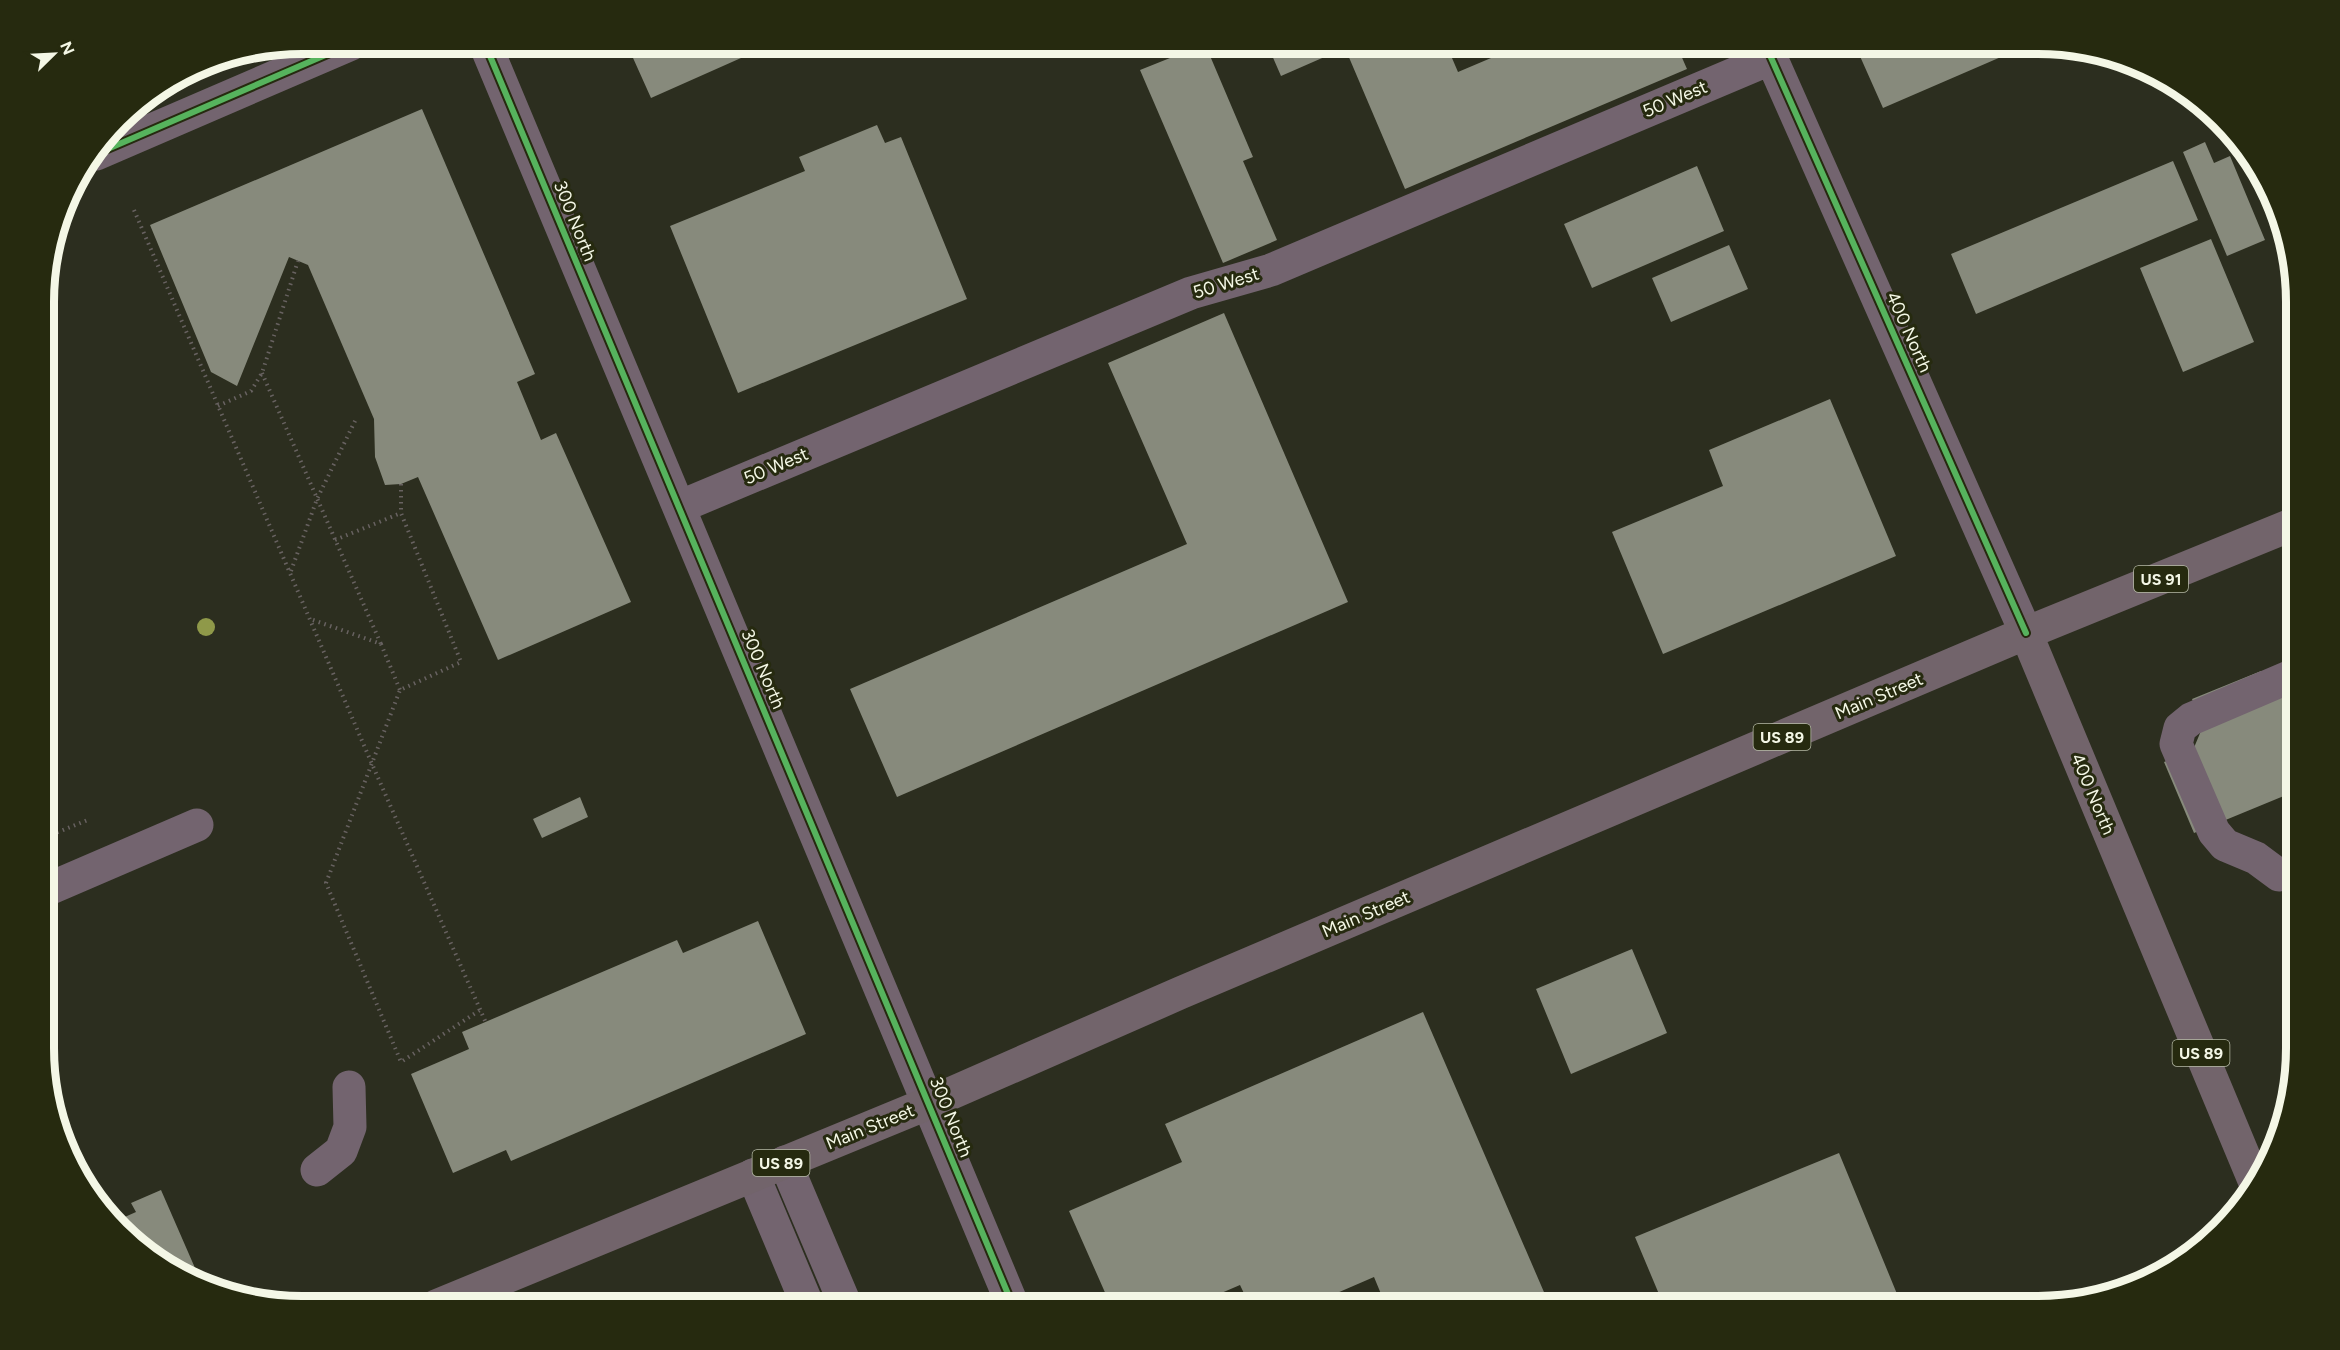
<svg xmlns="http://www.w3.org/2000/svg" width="2340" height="1350" font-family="Figtree,sans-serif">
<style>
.building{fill:#878a7c}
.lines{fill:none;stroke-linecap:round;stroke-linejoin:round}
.path{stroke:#686261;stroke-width:4;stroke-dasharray:1.5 4.5;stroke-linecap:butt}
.minor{stroke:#73646f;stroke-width:33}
.major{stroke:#72646b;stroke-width:33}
.cycleway-casing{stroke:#262a0f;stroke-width:10}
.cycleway{stroke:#56b35d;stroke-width:6}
.tree{fill:#8f9949}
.labels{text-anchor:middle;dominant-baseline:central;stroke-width:6;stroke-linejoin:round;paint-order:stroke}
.shield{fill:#262a0f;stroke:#b6baa6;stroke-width:1.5}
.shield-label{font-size:16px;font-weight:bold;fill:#f4f7e6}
.street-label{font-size:18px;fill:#f4f7e6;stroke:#262a0f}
.rim{fill:none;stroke:#f4f7e6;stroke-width:8}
</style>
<rect width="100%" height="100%" fill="#2c2e1f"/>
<path class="building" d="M643 44H735L741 58 651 98 629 49Z
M758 44H782L762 53Z
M1205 44 1253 157 1243 161 1277 240 1223 263 1140 70Z
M1267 44H1446L1458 72 1524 44H1676L1687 69 1405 189 1345 48 1281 76Z
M1882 44H2031L1883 108 1859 54Z
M422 109 535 374 517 382 541 440 556 433 631 602 498 660 418 477 401 484 385 485 375 457 374 419 308 265 289 257 237 386 211 372 150 225Z
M877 125 885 143 901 137 967 299 738 393 670 226 805 171 799 157Z
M2205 142 2214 163 2230 156 2265 240 2227 256 2183 152Z
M2173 161 2198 220 1976 314 1951 254Z
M1697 166 1724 231 1592 288 1564 224Z
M2211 239 2254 342 2183 372 2140 268Z
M1729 245 1748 289 1671 322 1652 278Z
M1224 313 1348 602 897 797 850 689 1187 544 1108 363Z
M1830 399 1896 556 1663 654 1612 532 1723 486 1709 450Z
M2261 671 2271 697 2296 687V791L2194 833 2164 762 2193 750 2203 726 2192 699Z
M580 797 588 817 542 838 533 819Z
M758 921 806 1034 511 1161 506 1150 453 1173 411 1074 469 1049 462 1032 677 940 683 953Z
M1632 949 1667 1033 1571 1074 1536 989Z
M1423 1012 1550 1306H1386L1374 1277 1307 1306H1250L1240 1285 1191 1306H1111L1069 1211 1182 1162 1165 1124Z
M1839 1153 1902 1306H1664L1635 1237Z
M161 1190 202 1284 173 1272 118 1220 136 1212 131 1203Z"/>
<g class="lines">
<path class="path" d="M134 210 372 764 486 1023
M262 373 381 644
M218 406 251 391 262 373 298 261
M401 484V513L461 662 400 690 326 883 401 1062 480 1010
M335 540 401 513
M291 571 317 499 356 419
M313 620 381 644 400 690
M46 837 90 819"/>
<path class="minor" d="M485 44 1013 1306
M1765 44 2026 633
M96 154 351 44
M679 507 1191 293 1271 270 1772 58
M2279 875 2256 858 2225 845 2214 832 2176 744 2180 728 2191 719 2296 674
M46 890 197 825
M785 1162 846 1306
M317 1170 341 1151 350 1127 349 1087
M753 1175 808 1306"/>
<path class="major" d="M2026 633 2256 1185
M436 1306 929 1103 1180 993 2026 633 2296 523"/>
<g class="cycleway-casing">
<path id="cycleway" d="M485 44 1013 1306
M1765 44 2026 633
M96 154 351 44"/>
</g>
<use href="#cycleway" class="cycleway"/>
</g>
<circle class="tree" cx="206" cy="627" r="9"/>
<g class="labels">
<g class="shield">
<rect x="2134" y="566" width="54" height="26" rx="4.5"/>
<rect x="1753.5" y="724" width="57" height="26" rx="4.5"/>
<rect x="2172.5" y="1040" width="57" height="26" rx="4.5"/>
<rect x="752.5" y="1150" width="57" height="26" rx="4.5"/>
</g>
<g class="shield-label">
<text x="2161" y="579">US 91</text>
<text x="1782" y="737">US 89</text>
<text x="2201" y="1053">US 89</text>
<text x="781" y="1163">US 89</text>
</g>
<g class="street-label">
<text transform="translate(1675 99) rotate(-23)">50 West</text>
<text transform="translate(575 221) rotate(68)">300 North</text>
<text transform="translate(1226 283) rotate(-17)">50 West</text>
<text transform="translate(1909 332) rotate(66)">400 North</text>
<text transform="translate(776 466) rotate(-23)">50 West</text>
<text transform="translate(763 669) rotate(67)">300 North</text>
<text transform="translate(1879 696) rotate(-23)">Main Street</text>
<text transform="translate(2093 794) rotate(67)">400 North</text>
<text transform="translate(1366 914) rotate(-23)">Main Street</text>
<text transform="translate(951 1117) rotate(68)">300 North</text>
<text transform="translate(870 1127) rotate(-22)">Main Street</text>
</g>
</g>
<path d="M0 0H2340V1350H0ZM302 54H2038A248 248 0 0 1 2286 302V1048A248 248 0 0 1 2038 1296H302A248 248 0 0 1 54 1048V302A248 248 0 0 1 302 54Z" fill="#262a0f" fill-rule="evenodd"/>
<path class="rim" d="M302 54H2038A248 248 0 0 1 2286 302V1048A248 248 0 0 1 2038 1296H302A248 248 0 0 1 54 1048V302A248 248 0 0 1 302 54Z"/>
<g transform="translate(54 54) rotate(66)" stroke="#262a0f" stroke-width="4.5" paint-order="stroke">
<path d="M0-4.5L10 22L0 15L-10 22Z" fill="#f4f7e6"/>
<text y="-9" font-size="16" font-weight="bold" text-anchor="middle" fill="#f4f7e6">N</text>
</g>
</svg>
